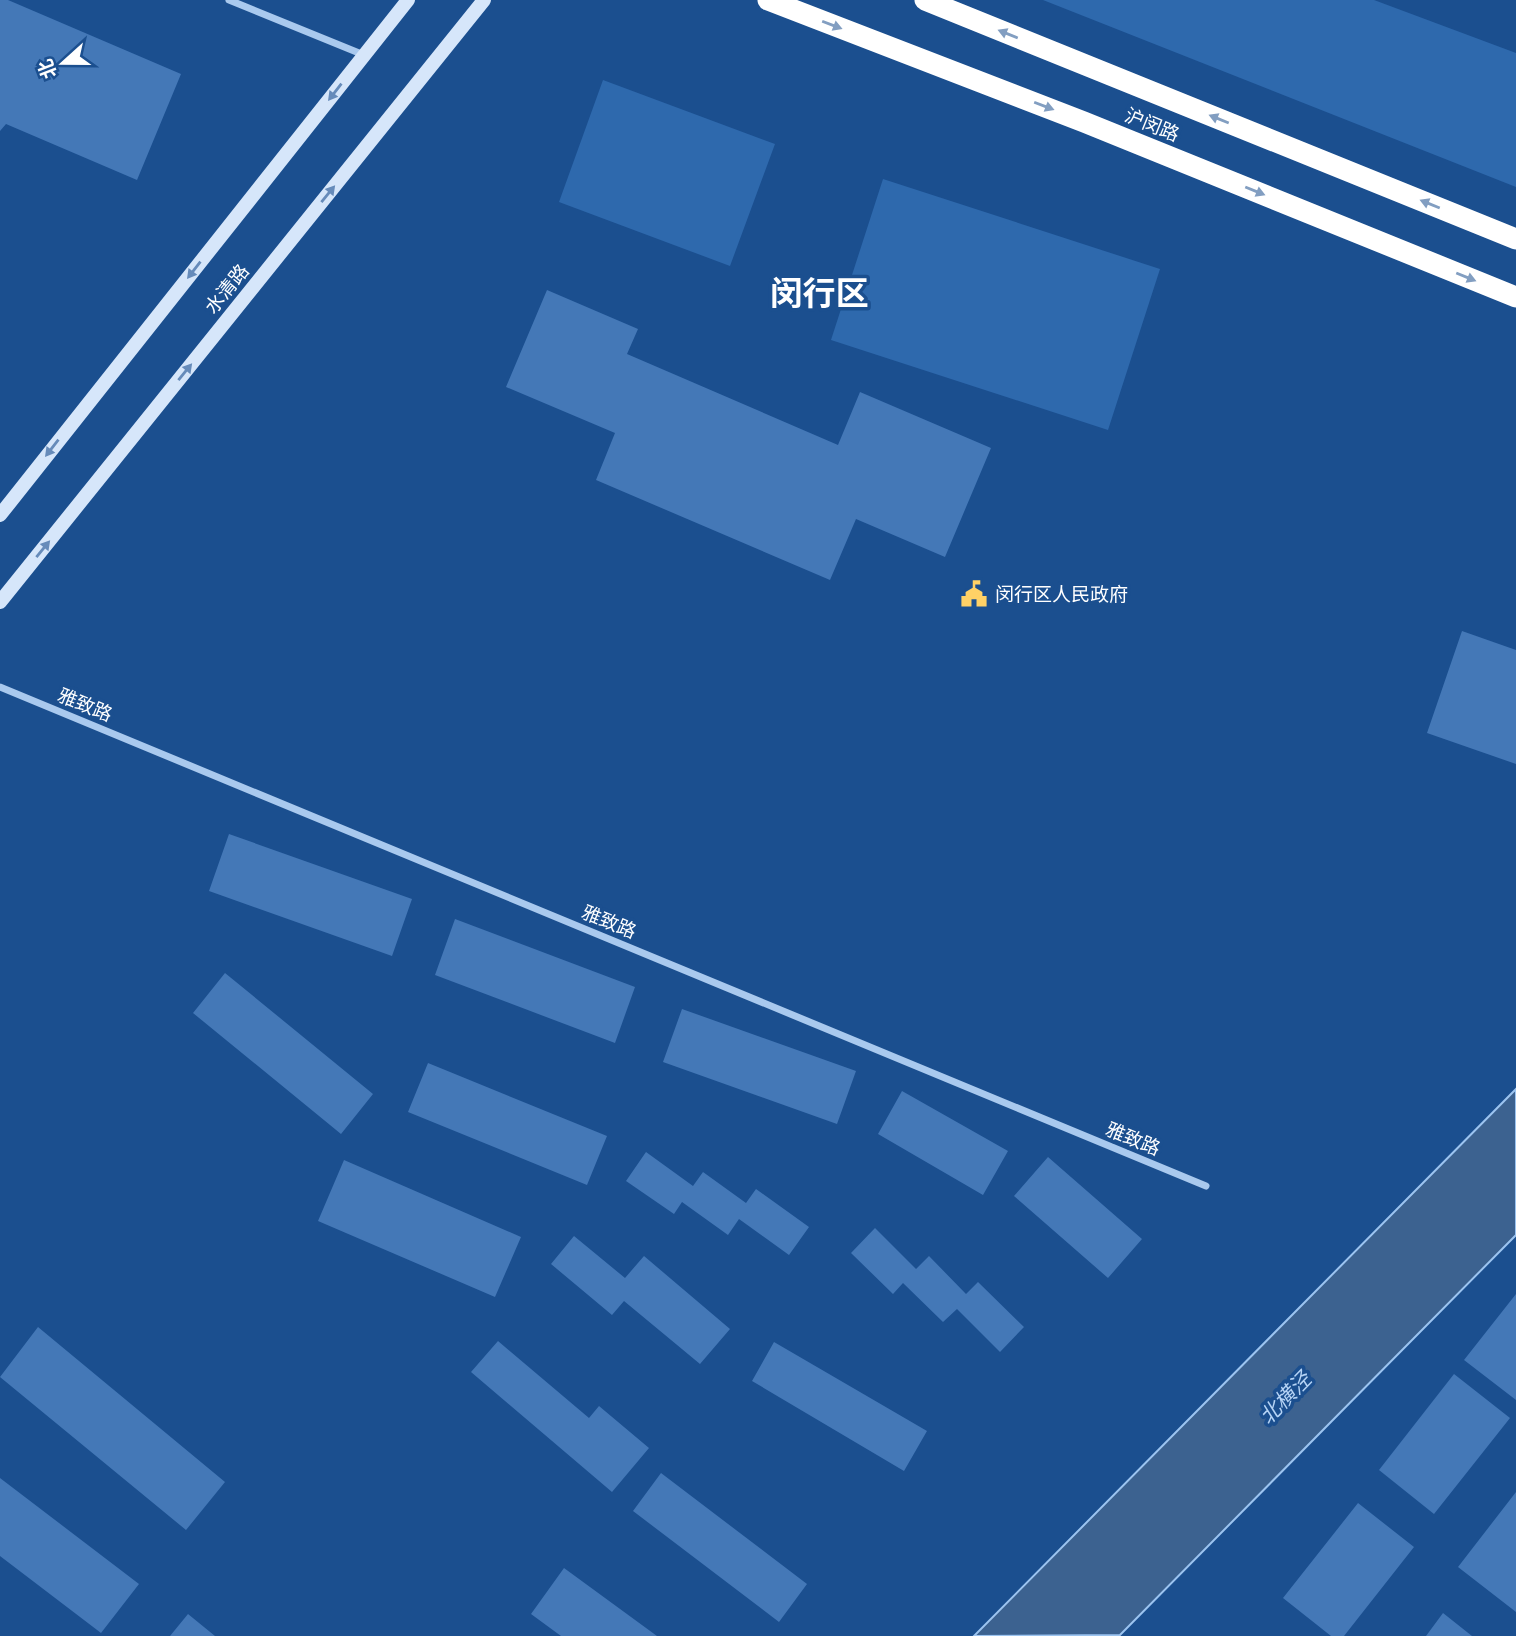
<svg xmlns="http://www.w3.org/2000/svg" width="1516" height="1636" font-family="Poppins,'Noto Sans SC',sans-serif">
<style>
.green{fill:#2e69ad}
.water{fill:#3c6290;stroke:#9cc4f0;stroke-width:2}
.building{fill:#4478b7}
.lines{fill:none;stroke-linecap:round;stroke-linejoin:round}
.street{stroke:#a9c9ee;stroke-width:7}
.secondary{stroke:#d6e6fa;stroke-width:14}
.highway{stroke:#fff;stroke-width:21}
.oneway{fill:#829ec1}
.oneway2{fill:#668bba}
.labels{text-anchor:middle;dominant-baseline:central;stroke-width:7;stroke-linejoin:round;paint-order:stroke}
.street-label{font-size:19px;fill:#fff;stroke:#1b4f8f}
.poi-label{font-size:19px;fill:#fff;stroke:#1b4f8f;text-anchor:start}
.water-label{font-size:21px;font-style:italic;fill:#b5d3f5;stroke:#1b4f8f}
.town-label{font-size:33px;font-weight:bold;fill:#fff;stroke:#1b4f8f}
</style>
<rect width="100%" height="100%" fill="#1b4f8f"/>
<path class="green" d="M1043 0H1374L1516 53V187Z
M603 80 775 144 730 266 559 202Z
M883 179 1160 269 1108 430 831 340Z"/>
<path class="water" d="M1516 1089V1235L1120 1635 974 1636Z"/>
<path class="building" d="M0 0H8L181 74 137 180 6 124 0 131Z
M547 290 638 329 627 354 838 445 860 392 991 448 945 557 856 519 830 580 596 480 615 433 506 387Z
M1462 631 1516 650V764L1427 733Z
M229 834 412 899 392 956 209 891Z
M455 919 635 987 615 1043 435 975Z
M225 973 373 1094 341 1134 193 1013Z
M682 1009 856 1071 837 1124 663 1062Z
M428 1063 607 1136 587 1185 408 1112Z
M902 1091 1008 1151 983 1195 878 1134Z
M646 1152 693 1186 703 1172 746 1203 756 1189 809 1227 789 1255 739 1219 728 1235 682 1202 674 1214 626 1181Z
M1048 1157 1142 1239 1108 1278 1014 1196Z
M344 1160 521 1237 495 1297 318 1221Z
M875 1228 916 1269 929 1256 966 1294 978 1282 1024 1327 1000 1352 957 1309 943 1322 903 1283 893 1294 851 1253Z
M574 1236 625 1278 644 1256 730 1329 700 1364 624 1301 612 1315 551 1264Z
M1516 1294V1400L1464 1360Z
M38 1327 225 1482 186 1530 0 1377Z
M498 1341 589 1418 599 1406 649 1448 612 1492 471 1372Z
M774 1342 927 1431 904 1471 752 1381Z
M1454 1374 1510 1418 1434 1514 1379 1470Z
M661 1473 807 1584 779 1622 633 1511Z
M0 1478 139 1584 101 1633 0 1556Z
M1516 1492V1612L1458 1567Z
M1358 1503 1414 1547 1344 1636H1331L1283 1598Z
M564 1568 657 1636H561L531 1614Z
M1443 1613 1472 1636H1426Z
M188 1614 215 1636H170Z"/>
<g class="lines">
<path class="street" d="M229 0 364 55
M0 687 1206 1186"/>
<path class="secondary" d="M0 515 408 0
M0 602 484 0"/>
<path class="highway" d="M768 0 1084 122 1516 297
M925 0 1516 239"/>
</g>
<defs><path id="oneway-solid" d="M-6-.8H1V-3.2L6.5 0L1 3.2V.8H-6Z" transform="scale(1.75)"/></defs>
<g class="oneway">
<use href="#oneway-solid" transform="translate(832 25) rotate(21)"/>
<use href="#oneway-solid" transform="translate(1008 34) rotate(-158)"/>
<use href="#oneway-solid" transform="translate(1044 106) rotate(21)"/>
<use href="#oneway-solid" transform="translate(1219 119) rotate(-158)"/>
<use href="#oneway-solid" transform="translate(1255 191) rotate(22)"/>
<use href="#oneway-solid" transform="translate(1430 204) rotate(-158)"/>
<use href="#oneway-solid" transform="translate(1466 277) rotate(22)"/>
</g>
<g class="oneway2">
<use href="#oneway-solid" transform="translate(335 92) rotate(128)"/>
<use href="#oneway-solid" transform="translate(328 194) rotate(-51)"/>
<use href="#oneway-solid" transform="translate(194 270) rotate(128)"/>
<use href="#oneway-solid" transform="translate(185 372) rotate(-51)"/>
<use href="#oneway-solid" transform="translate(52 448) rotate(128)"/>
<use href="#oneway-solid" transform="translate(43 549) rotate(-51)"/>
</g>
<defs>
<g id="civic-bare" transform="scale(2.1)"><path d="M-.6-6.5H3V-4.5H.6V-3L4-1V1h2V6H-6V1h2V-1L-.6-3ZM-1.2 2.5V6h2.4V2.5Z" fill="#ffd166" stroke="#1b4f8f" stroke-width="2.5" paint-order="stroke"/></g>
</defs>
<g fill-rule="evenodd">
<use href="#civic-bare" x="974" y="594"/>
</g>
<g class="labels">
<g class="street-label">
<text transform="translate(1152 125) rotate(22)">沪闵路</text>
<text transform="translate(227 289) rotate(-51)">水清路</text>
<text transform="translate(85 705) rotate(22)">雅致路</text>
<text transform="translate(609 922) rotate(22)">雅致路</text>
<text transform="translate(1133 1139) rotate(22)">雅致路</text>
</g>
<g class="poi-label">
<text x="995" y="594">闵行区人民政府</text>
</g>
<g class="water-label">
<text transform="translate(1285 1398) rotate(-46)">北横泾</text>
</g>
<g class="town-label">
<text x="819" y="293">闵行区</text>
</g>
</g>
<g transform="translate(63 63) rotate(249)" stroke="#1b4f8f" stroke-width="5" paint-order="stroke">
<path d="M0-5L12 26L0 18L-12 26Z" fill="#ffffff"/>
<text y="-10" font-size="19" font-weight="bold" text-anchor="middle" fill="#ffffff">北</text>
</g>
</svg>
